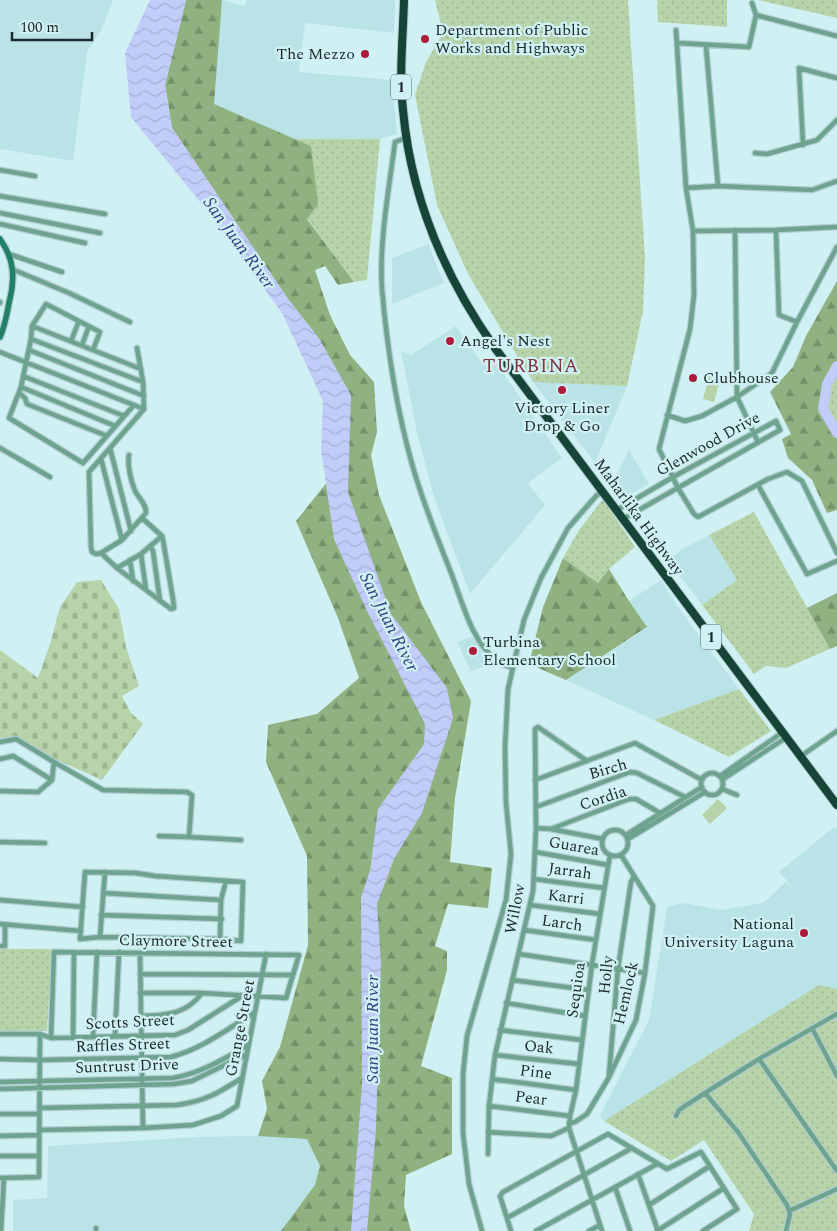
<svg xmlns="http://www.w3.org/2000/svg" width="837" height="1231" font-family="Spectral,serif">
<style>
.built{fill:#bae3e8}
.grass{fill:url(#grass-dots)}
.forest{fill:url(#forest-firs)}
.cemetery{fill:url(#cemetery-stones)}
.pitch{fill:#b7d3aa}
.water{fill:url(#water-waves)}
.lines{fill:none;stroke-linecap:round;stroke-linejoin:round}
.river{stroke:#c1ccf9;stroke-width:10}
.street-casing{stroke:#b0cdd0;stroke-width:7}
.secondary-casing{stroke:#b0cdd0;stroke-width:8}
.highway-casing{stroke:#b0cdd0;stroke-width:10}
.street{stroke:#6ea390;stroke-width:4.5}
.secondary{stroke:#228066;stroke-width:5.5}
.highway{stroke:#164437;stroke-width:8}
.poi-dot{fill:#ae1937;stroke:#d0f1f4;stroke-width:2}
.labels{text-anchor:middle;dominant-baseline:central;stroke-width:4.5;stroke-linejoin:round;paint-order:stroke}
.shield{fill:#d0f1f4;stroke:#526467;stroke-width:1}
.shield-label{font-size:15px;font-weight:bold;fill:#1c282a}
.poi-label{font-size:16px;fill:#1c282a;stroke:#d0f1f4;text-anchor:start}
.street-label{font-size:16px;fill:#1c282a;stroke:#d0f1f4}
.water-label{font-size:18px;font-style:italic;fill:#333c7e;stroke:#d0f1f4}
.quarter-label{font-size:19px;letter-spacing:1px;fill:#7f373c;stroke:#d0f1f4}
</style>
<defs>
<pattern id="grass-dots" width="8" height="8" patternUnits="userSpaceOnUse" patternTransform="scale(1.25)"><rect width="8" height="8" fill="#b7d3aa"/><path d="M2 2h.1M6 6h.1" fill="none" stroke="#9db592" stroke-width="1.8" stroke-linecap="round"/></pattern>
<pattern id="forest-firs" width="22" height="20" patternUnits="userSpaceOnUse" patternTransform="scale(1.25)"><rect width="22" height="20" fill="#90b280"/><path d="M5 1l3.5 6h-7zM16 11l3.5 6h-7z" fill="#759169"/></pattern>
<pattern id="cemetery-stones" width="16" height="16" patternUnits="userSpaceOnUse" patternTransform="scale(1.25)"><rect width="16" height="16" fill="#b7d3aa"/><path d="M2 7V4a2 2 0 0 1 4 0v3zM10 15v-3a2 2 0 0 1 4 0v3z" fill="#9db592"/></pattern>
<pattern id="water-waves" width="16" height="10" patternUnits="userSpaceOnUse" patternTransform="scale(1.25)"><rect width="16" height="10" fill="#c1ccf9"/><path d="M0 5q4-4 8 0t8 0" fill="none" stroke="#a5afd6"/></pattern>
</defs>
<rect width="100%" height="100%" fill="#d0f1f4"/>
<path class="built" d="M0 0H113L102 29 87 52 73 161 0 149Z
M222 0 245 6 246 0H395L394 33 305 23 299 72 392 80 397 134 375 140 295 139 213 104Z
M428 244 444 283 392 304V258Z
M456 326 481 362H485L492 357 562 458 528 483 545 505 470 594 435 500 417 433 401 351 411 355Z
M533 382 627 386 595 463Z
M629 450 649 484 622 499 612 484Z
M709 535 737 580 702 605 668 560 681 550Z
M661 580 678 607 739 689 654 720 566 680 647 628 629 601Z
M475 636 492 660 484 667 471 671 457 642Z
M834 827 837 828V989L819 986 604 1121 600 1115 649 1020 667 907 684 903 721 910 763 903 786 882 799 894 779 872Z
M331 1134 344 1231H13V1200L47 1198 48 1146 198 1137Z"/>
<path class="grass" d="M435 0H628L645 257 643 311 627 386 533 382 468 274 437 205 415 95 426 62 443 33Z
M657 0H727V27L658 22Z
M758 0H837V18Z
M295 139H380L367 280 354 282 307 218 312 165 311 146Z
M837 366V433L823 409 827 384Z
M603 499 635 547 609 569 598 583 563 558 579 530Z
M754 512 830 649 786 668 766 666 754 674 702 605 737 580 709 535Z
M739 689 771 731 729 757 654 720Z
M0 949H52L47 1031H0Z
M819 985 837 989V1231H749L754 1214 704 1140 671 1161 604 1121Z"/>
<path class="forest" d="M186 0H222L214 104 311 146 318 204 307 219 354 282 338 285 325 266 315 270 330 315 350 355 374 382 377 432 371 455 379 495 421 602 471 701 455 798 450 862 492 868 488 908 448 904 435 946 447 951V970L421 1066 452 1078V1154L406 1175 404 1206 411 1231H281L315 1185 320 1166 307 1139 258 1136 267 1109 262 1081 280 1047 308 945 307 856 266 762 268 725 317 714 359 678 338 618 296 521 348 456 320 340 288 299 172 128 165 85Z
M837 281V366L827 384 823 409 837 433V510L827 513 812 480 788 458 782 439 791 434 770 392 793 367 806 336Z
M563 558 598 583 609 569 629 601 647 627 566 680 529 664 543 607Z
M837 593V646L830 649 807 608Z"/>
<path class="cemetery" d="M101 580 119 609 126 647 139 686 122 696 131 713 143 724 102 780 55 759 14 737 0 738V650L38 678 50 644 60 607 77 582Z"/>
<path class="pitch" d="M710 373 721 376 714 402 703 399Z
M718 799 727 808 710 824 702 815Z"/>
<path class="water" d="M150 0H186L165 85 172 128 288 299 320 340 351 395 348 492 391 614 447 688 453 718 422 813 394 859 377 904 381 963 376 1129 367 1231H351L362 1084 361 897 370 871 378 809 424 744 425 724 367 611 334 539 321 450 323 401 282 313 201 203 131 117 125 53Z"/>
<g class="lines">
<path class="river" d="M837 366 827 384 823 409 837 433"/>
<g class="street-casing">
<path id="street" d="M756 15 837 36
M676 30 686 188 693 231 694 295 690 329 659 449 678 488 694 514 698 517 768 479 787 472 802 481 837 553
M678 43 749 47 756 15 752 3
M706 46 718 186
M406 138 395 142C389 190 379 240 382 289 387 347 396 407 412 464 422 500 436 535 450 570 462 600 470 639 496 660 500 664 507 666 513 668
M803 145 799 68 837 78
M755 153 767 154 817 140 837 120
M0 170 35 176
M686 188 718 186 812 190 837 181
M0 196 105 214
M0 213 100 233
M0 224 85 243
M735 230 737 397 758 442
M776 230 779 315 797 322
M693 231 776 230 837 227
M9 254 62 272
M14 270 69 293 130 322
M0 303V302
M32 326 141 369
M31 339 143 382
M71 341 79 321
M82 345 89 326
M29 350 144 396
M93 350 100 332 46 304 32 326 31 339 21 387 9 418 83 463 134 405
M0 352 144 409
M23 376 124 416
M21 387 115 426
M19 393 25 398 27 404 107 436
M667 415 685 421 702 416 737 397 772 373 797 322 837 247
M0 448 50 477
M110 448 131 531
M101 459 122 540 101 553
M758 485 807 574 837 561
M617 510 673 477 776 421 780 430 623 519
M142 518 162 536 163 540 173 599 174 608 171 609 117 568 141 554 162 536
M122 540 146 513C146 503 139 499 135 491 131 481 127 465 129 455
M150 546 153 551 160 601
M141 554 146 590
M130 560 133 581
M117 568 101 553 96 554 92 552 91 547 89 472 144 409 143 382 137 348
M0 742 16 739 54 762 52 780 38 792 0 791
M801 756 837 731
M0 759 13 756 52 780
M54 762 103 790 187 792 192 795 189 837 159 836
M701 784a11 11 0 1 1 22 0a11 11 0 1 1-22 0Z
M720 776 783 732
M723 779 787 737
M535 780 635 743 702 780
M722 789 737 795
M536 807 630 772 637 773 685 797
M536 828 551 829 603 839
M551 829 629 799H636L660 813
M602 843a13 13 0 1 1 26 0a13 13 0 1 1-26 0Z
M626 835 702 787
M189 837 241 840
M628 839 705 792
M0 842 45 843
M535 852 608 865
M534 879 604 888
M103 893 221 900
M0 900 83 907
M530 905 600 914
M101 915 222 919
M0 924 81 931
M524 930 596 940
M100 937 105 872
M220 939 241 941 243 882 155 876 136 873 85 872 80 939 100 937 220 939 221 900 226 881
M0 946H5V925
M140 953 143 1128
M519 954 645 973
M140 974 293 975
M512 980 589 990
M506 1003 585 1016
M141 1016C165 1015 186 1015 202 993
M812 1028 837 1076
M500 1030 582 1040
M0 1034H40L51 1038 175 1035 188 1030 242 996
M115 1036 119 952
M93 1037 97 952
M51 1038 54 952 299 955 286 998 202 993H140
M73 1038 74 952
M495 1055 579 1064
M0 1059 40 1060 171 1057C202 1049 227 1029 254 1013
M759 1059 837 1171
M609 1075 618 968 631 882 634 876
M492 1079 576 1090
M0 1082 173 1078C201 1073 224 1059 248 1045
M0 1089 174 1084 192 1081 247 1054
M705 1093 738 1132 787 1205 790 1214 786 1231
M489 1106 570 1116
M39 1108 177 1105C206 1101 218 1093 242 1078
M0 1114H39
M676 1116 679 1110 705 1093 759 1059 837 1014
M569 1123 575 1122 587 1114 608 1079 636 1020 645 973 653 906 621 855
M39 1130 143 1128 193 1125 221 1116 237 1106 266 954
M488 1132 551 1136 569 1128
M0 1136 39 1135
M488 1154 489 1106 495 1055 533 891 536 828 535 729 538 727 587 761
M0 1156H39
M638 1174 658 1231
M0 1178 39 1177 40 1034
M615 1187 630 1231
M649 1205 710 1166
M789 1211 837 1189
M507 1218 632 1148
M1 1231 4 1178
M96 1231V1228
M482 1231 469 1184 463 1133V1074L467 1036 506 900 511 854 506 803 505 748 508 689 524 620 541 578 568 528 597 495 603 492
M511 1231 500 1196 503 1192 608 1134 667 1169 701 1152 737 1209 703 1231
M536 1231 657 1164
M589 1231 600 1225
M602 1231 569 1128 570 1116 576 1090 592 964 610 855
M657 1231 724 1188"/>
</g>
<g class="secondary-casing">
<path id="secondary" d="M0 239C15 260 15 279 9 303 7 314 5 326 0 337"/>
</g>
<g class="highway-casing">
<path id="highway" d="M404 0C403 37 399 74 403 110 411 199 444 276 495 348L837 805"/>
</g>
<use href="#street" class="street"/>
<use href="#secondary" class="secondary"/>
<use href="#highway" class="highway"/>
</g>
<g class="poi-dot">
<circle cx="425" cy="39" r="5"/>
<circle cx="365" cy="54" r="5"/>
<circle cx="450" cy="341" r="5"/>
<circle cx="693" cy="378" r="5"/>
<circle cx="562" cy="390" r="5"/>
<circle cx="473" cy="651" r="5"/>
<circle cx="804" cy="933" r="5"/>
</g>
<g class="labels">
<g class="shield">
<rect x="391" y="74.5" width="20" height="25" rx="4"/>
<rect x="701" y="624.5" width="20" height="25" rx="4"/>
</g>
<g class="shield-label">
<text x="401" y="87">1</text>
<text x="711" y="637">1</text>
</g>
<g class="poi-label">
<text x="435" y="30">Department of Public<tspan x="435" dy="18">Works and Highways</tspan></text>
<text x="355" y="54" text-anchor="end">The Mezzo</text>
<text x="460" y="341">Angel's Nest</text>
<text x="703" y="378">Clubhouse</text>
<text x="562" y="408" text-anchor="middle">Victory Liner<tspan x="562" dy="18">Drop &amp; Go</tspan></text>
<text x="483" y="642">Turbina<tspan x="483" dy="18">Elementary School</tspan></text>
<text x="794" y="924" text-anchor="end">National<tspan x="794" dy="18">University Laguna</tspan></text>
</g>
<g class="street-label">
<text transform="translate(708 444) rotate(-29)">Glenwood Drive</text>
<text transform="translate(639 517) rotate(54)">Maharlika Highway</text>
<text transform="translate(608 769) rotate(-16)">Birch</text>
<text transform="translate(603 798) rotate(-18)">Cordia</text>
<text transform="translate(574 846) rotate(10)">Guarea</text>
<text transform="translate(570 871) rotate(8)">Jarrah</text>
<text transform="translate(566 897) rotate(7)">Karri</text>
<text transform="translate(515 909) rotate(-79)">Willow</text>
<text transform="translate(562 923) rotate(8)">Larch</text>
<text transform="translate(176 941) rotate(1)">Claymore Street</text>
<text transform="translate(606 975) rotate(-84)">Holly</text>
<text transform="translate(576 990) rotate(-82)">Sequioa</text>
<text transform="translate(626 993) rotate(-77)">Hemlock</text>
<text transform="translate(130 1022) rotate(-3)">Scotts Street</text>
<text transform="translate(240 1028) rotate(-79)">Grange Street</text>
<text transform="translate(123 1045) rotate(-2)">Raffles Street</text>
<text transform="translate(539 1047) rotate(6)">Oak</text>
<text transform="translate(127 1066) rotate(-2)">Suntrust Drive</text>
<text transform="translate(536 1072) rotate(7)">Pine</text>
<text transform="translate(531 1098) rotate(7)">Pear</text>
</g>
<g class="water-label">
<text transform="translate(239 243) rotate(54)">San Juan River</text>
<text transform="translate(389 622) rotate(63)">San Juan River</text>
<text transform="translate(372 1029) rotate(-90)">San Juan River</text>
</g>
<g class="quarter-label">
<text x="531" y="366">TURBINA</text>
</g>
</g>
<path d="M12 32v8h80v-8" fill="none" stroke="#1c282a" stroke-width="2.5"/>
<text x="20" y="32" font-size="15" fill="#1c282a" stroke="#d0f1f4" stroke-width="4" paint-order="stroke">100 m</text>
</svg>
